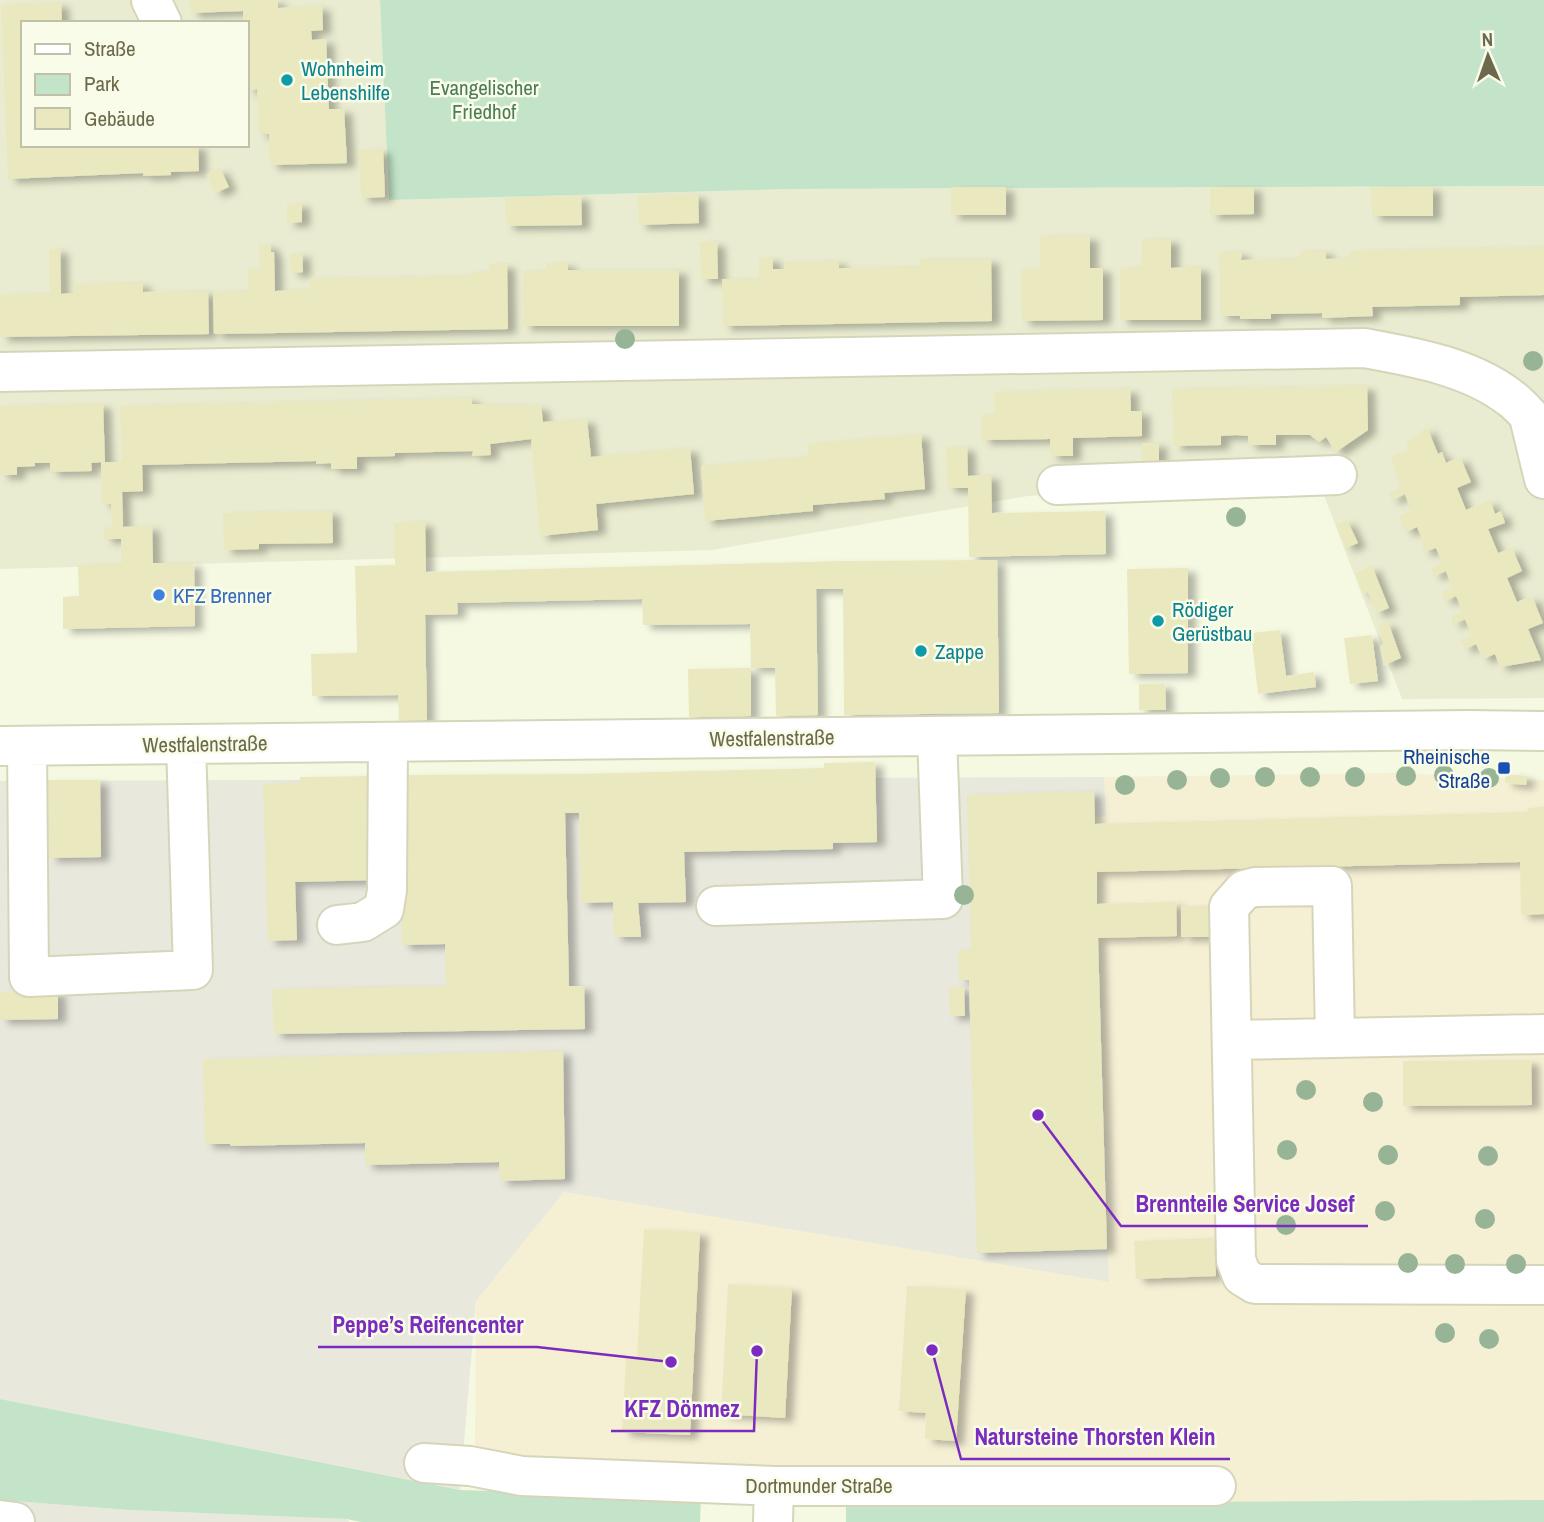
<svg xmlns="http://www.w3.org/2000/svg" width="1544" height="1522" font-family="'Archivo Narrow',sans-serif">
<style>
.residential{fill:#e9ecd0;fill-rule:evenodd}
.commercial{fill:#f5efd4}
.industrial{fill:#e8e8dd}
.green{fill:#c3e4c8}
.building{fill:#eae8be;filter:url(#shadow)}
.lines{fill:none;stroke-linecap:round;stroke-linejoin:round}
.minor-casing{stroke:#d6d5ba;stroke-width:42}
.minor{stroke:#fff;stroke-width:38}
.tree{fill:#98b496}
.culture-dot{fill:#0f9aa8;stroke:#f9fce8;stroke-width:2.5}
.shop-dot{fill:#3f7fe0;stroke:#f9fce8;stroke-width:2.5}
.transit-dot{fill:#1a4fb4;stroke:#f9fce8;stroke-width:2.5}
.labels{text-anchor:middle;dominant-baseline:central;stroke-width:5;stroke-linejoin:round;paint-order:stroke}
.culture-label{font-size:21px;fill:#0d838f;stroke:#f9fce8;text-anchor:start}
.park-label{font-size:21px;fill:#4c7c58;stroke:#f9fce8}
.shop-label{font-size:21px;fill:#366cbe;stroke:#f9fce8;text-anchor:start}
.street-label{font-size:21px;fill:#6d694c;stroke:#f9fce8}
.transit-label{font-size:21px;fill:#164399;stroke:#f9fce8;text-anchor:end}
.leader{fill:none;stroke:#7b2cbf;stroke-width:2.5}
.callout-dot{fill:#7b2cbf;stroke:#f9fce8;stroke-width:2.5}
.callout-label{font-size:23px;text-anchor:middle;font-weight:bold;fill:#7b2cbf;stroke:#f9fce8;stroke-width:5;stroke-linejoin:round;paint-order:stroke}
</style>
<defs>
<filter id="shadow"><feDropShadow dx="8" dy="4.5" stdDeviation="3.5" flood-color="#0004"/></filter>
</defs>
<rect width="100%" height="100%" fill="#f5f9e2"/>
<path class="residential" d="M0 0H380L389 200 788 189 1544 186V698L1402 699 1320 485 1028 496 712 550 0 569ZM23 23H247V145H23Z"/>
<path class="commercial" d="M1397 773 1544 780V1500L968 1505 530 1460 475 1447 476 1301 564 1192 1109 1282 1095 817 1106 815 1104 777Z"/>
<path class="industrial" d="M1104 777 1106 816 1095 817 1109 1282 564 1192 476 1301 460 1490 0 1399V781Z
M0 1500 129 1510 347 1519 349 1522H0Z"/>
<path class="green" d="M380 0H1544V186L788 189 389 200Z
M0 1399 460 1490 701 1497 700 1522H361L347 1519 129 1510 0 1500Z
M1544 1500V1522H846V1504Z"/>
<path class="building" d="M190 0H278V8L322 6 323 30 311 31 312 40 326 39 329 109H344L347 163 270 165 269 134H259L257 89 247 90V23H243V11L191 13Z
M61 3 62 23H23V145H198L199 171 171 172V175L143 176V173L8 179 1 5Z
M383 149 385 197 361 198 359 150Z
M220 168 229 187 215 193 207 174Z
M951 187H1006V215H951Z
M1210 187H1254V214L1210 215Z
M1371 187H1433V216H1372Z
M698 194 699 223 639 225 638 196Z
M581 196 582 225 506 226 505 198Z
M302 203V222L287 223V204Z
M1040 236H1090V268H1103V320L1022 321 1021 270 1040 269Z
M1142 239H1171V268L1201 267V320H1120V268H1142Z
M700 242H717L718 279H701Z
M259 244 271 245V252H274L275 291 310 290V279L470 276 471 272H489V264H507L508 329 214 334 213 292 248 291V269H260Z
M1544 247V295L1460 297V305L1372 307 1373 316 1322 318V313L1271 314V319H1240V316H1220L1219 252H1242L1241 260 1300 259V251H1326V259L1351 258 1350 251Z
M49 249H60L61 294 74 293V284L143 283V292L208 291 209 334 0 337V295L50 294Z
M302 253 303 272 291 273 290 254Z
M759 258H773V269H784V262L839 261V268H852L920 267V259H991L992 321 723 326 722 279H759Z
M546 263H568V270H679V326H523V271H546Z
M1367 386 1368 430 1336 452 1326 437 1319 442 1310 435H1276V445H1248V436L1236 435 1221 436V445L1174 446 1172 389Z
M1130 389 1131 411H1142V436L1073 438V456H1050V439L982 440 981 415 995 414 994 392Z
M472 398V404L541 406 543 422 587 419 591 457 690 448 694 494 596 504 598 530 540 536 531 439 490 444 491 455 472 456 473 451 395 453V456L357 457V469H331V463L316 464V461L142 465 143 491 122 492 123 527 152 526 153 563H194L195 626 63 629V597L79 596 78 565 122 564 121 539H104V527L112 528 111 504 102 503 101 462 91 463 92 471 50 472V463H35V466L17 467V475H0V406L103 404 105 462H122L120 406Z
M1427 427 1438 454 1442 452 1446 463 1460 457 1471 482 1457 488 1466 510 1490 500 1495 514 1501 511 1505 523 1488 529 1498 553 1512 548 1522 571 1507 578 1517 602 1532 596 1543 623 1528 629 1541 660 1500 667 1495 654 1483 659 1476 644 1465 649 1461 640 1472 636 1465 619 1453 624 1451 617 1463 612 1456 596 1445 601 1442 592 1452 588 1446 571 1434 576 1431 568 1443 564 1436 548 1424 552 1421 543H1424L1417 527 1406 532 1399 516 1411 511 1405 494 1392 500 1389 493 1401 488 1391 457 1408 450 1406 444Z
M921 434 925 489 884 493 885 499 813 505V511L705 521 701 466 808 457V444Z
M1142 443H1159V471H1142Z
M946 447H967L968 476 991 475 992 513 1105 511 1106 554 969 557 968 488H947Z
M332 511 333 543 259 544V549L224 550 223 513Z
M1347 520 1358 543 1346 548 1336 525Z
M425 522 426 572 842 561 997 560 999 713 844 715 843 589H816L818 715 776 716 775 668H751V716L689 717 688 669 751 668 750 624 643 625 642 599 457 603 458 614 425 615 427 720 399 721 398 695 312 696 311 654 357 653 355 566 395 565 394 523Z
M1372 566 1389 608 1376 613 1368 592 1363 594 1355 573Z
M1188 568V673L1129 674 1127 569Z
M1388 622 1401 658 1384 665 1380 646 1384 644 1378 625Z
M1280 630 1286 676 1314 672 1316 687 1258 694 1251 633Z
M1372 635 1378 681 1350 684 1344 638Z
M1139 684H1165L1166 710H1139Z
M875 762 877 842 833 843V849L684 852 686 902 638 903 641 937H614L613 902 581 903 579 813H565L569 986H584L585 1029 274 1034 272 989 446 986 445 944 402 945 399 775 578 774 824 768V763Z
M1506 774 1527 776 1526 785 1505 783Z
M378 776 379 880 295 882 297 940 268 941 263 784 300 783V777Z
M48 780H100L101 857 49 858Z
M1094 791 1095 824 1527 812 1528 808 1544 807V914L1521 915 1520 862 1097 872V904L1176 902 1177 936 1098 938 1107 1249 977 1253 969 980H959L958 950 971 949 967 795Z
M1181 906H1213V937H1181Z
M949 987H964L965 1016H950Z
M58 991V1019L0 1020V992Z
M563 1051 565 1179 500 1181 499 1162 365 1165V1143L231 1146 230 1144H205L203 1059Z
M1531 1060 1532 1105 1403 1106V1061Z
M644 1229 700 1232 690 1435 622 1432 626 1359H637Z
M1214 1238 1216 1276 1136 1279 1134 1241Z
M728 1284 792 1288 785 1418 721 1414Z
M907 1286 966 1289 956 1441 925 1439 926 1413 899 1411Z"/>
<g class="lines">
<g class="minor-casing">
<path id="minor" d="M151 0 162 23
M0 372 1364 348C1413 357 1468 366 1509 397 1522 406 1533 421 1544 432
M1529 417 1544 479
M1057 485 1337 475
M0 746 1467 730 1544 731
M27 746 29 977 193 970 186 744
M716 906 943 899 937 736
M337 925 363 922 384 909 387 890 388 742
M1335 1037 1332 886 1255 887 1244 890 1229 907 1236 1260 1242 1276 1255 1284 1544 1285
M1232 1040 1544 1034
M424 1463 470 1466 522 1476 774 1486H1216
M0 1520 15 1522
M773 1522 774 1486"/>
</g>
<use href="#minor" class="minor"/>
</g>
<g class="tree">
<circle cx="625" cy="339" r="10"/>
<circle cx="1533" cy="361" r="10"/>
<circle cx="1236" cy="517" r="10"/>
<circle cx="1444" cy="775" r="10"/>
<circle cx="1406" cy="776" r="10"/>
<circle cx="1265" cy="777" r="10"/>
<circle cx="1310" cy="777" r="10"/>
<circle cx="1355" cy="777" r="10"/>
<circle cx="1220" cy="778" r="10"/>
<circle cx="1489" cy="778" r="10"/>
<circle cx="1177" cy="780" r="10"/>
<circle cx="1125" cy="785" r="10"/>
<circle cx="964" cy="895" r="10"/>
<circle cx="1306" cy="1090" r="10"/>
<circle cx="1373" cy="1102" r="10"/>
<circle cx="1287" cy="1150" r="10"/>
<circle cx="1388" cy="1155" r="10"/>
<circle cx="1488" cy="1156" r="10"/>
<circle cx="1385" cy="1211" r="10"/>
<circle cx="1485" cy="1219" r="10"/>
<circle cx="1286" cy="1225" r="10"/>
<circle cx="1408" cy="1263" r="10"/>
<circle cx="1455" cy="1264" r="10"/>
<circle cx="1516" cy="1264" r="10"/>
<circle cx="1445" cy="1333" r="10"/>
<circle cx="1489" cy="1339" r="10"/>
</g>
<g class="culture-dot">
<circle cx="287" cy="80" r="7"/>
<circle cx="1158" cy="621" r="7"/>
<circle cx="921" cy="651" r="7"/>
</g>
<circle class="shop-dot" cx="159" cy="595" r="7"/>
<rect class="transit-dot" x="1497" y="761" width="14" height="14" rx="3.5"/>
<g class="labels">
<g class="culture-label">
<text x="301" y="68">Wohnheim<tspan x="301" dy="24">Lebenshilfe</tspan></text>
<text x="1172" y="609">Rödiger<tspan x="1172" dy="24">Gerüstbau</tspan></text>
<text x="935" y="651">Zappe</text>
</g>
<g class="park-label">
<text x="484" y="87">Evangelischer<tspan x="484" dy="24">Friedhof</tspan></text>
</g>
<g class="shop-label">
<text x="173" y="595">KFZ Brenner</text>
</g>
<g class="street-label">
<text transform="translate(772 738) rotate(-1)">Westfalenstraße</text>
<text transform="translate(205 744) rotate(-1)">Westfalenstraße</text>
<text x="819" y="1485">Dortmunder Straße</text>
</g>
<g class="transit-label">
<text x="1490" y="756">Rheinische<tspan x="1490" dy="24">Straße</tspan></text>
</g>
</g>
<path class="leader" d="M1038 1115L1121 1226H1368M671 1362L537 1347H318M757 1351L754 1431H611M932 1350L961 1459H1230"/>
<g class="callout-dot">
<circle cx="1038" cy="1115" r="7"/>
<circle cx="671" cy="1362" r="7"/>
<circle cx="757" cy="1351" r="7"/>
<circle cx="932" cy="1350" r="7"/>
</g>
<g class="callout-label">
<text x="1245" y="1212">Brennteile Service Josef</text>
<text x="428" y="1333">Peppe’s Reifencenter</text>
<text x="682" y="1417">KFZ Dönmez</text>
<text x="1095" y="1445">Natursteine Thorsten Klein</text>
</g>
<rect x="21" y="21" width="228" height="126" fill="#f9fce8" stroke="#c1c1aa" stroke-width="2"/>
<rect x="35" y="44" width="35" height="10" fill="#ffffff" stroke="#c1c1aa" stroke-width="2"/>
<text x="84" y="56" font-size="21" fill="#6d694c">Straße</text>
<rect x="35" y="74" width="35" height="21" fill="#c3e4c8" stroke="#c1c1aa" stroke-width="2"/>
<text x="84" y="91" font-size="21" fill="#6d694c">Park</text>
<rect x="35" y="108" width="35" height="21" fill="#eae8be" stroke="#c1c1aa" stroke-width="2"/>
<text x="84" y="126" font-size="21" fill="#6d694c">Gebäude</text>
<g transform="translate(1488 56) rotate(358)" stroke="#f9fce8" stroke-width="5" paint-order="stroke">
<path d="M0-5L12 26L0 18L-12 26Z" fill="#6d694c"/>
<text y="-10" font-size="19" font-weight="bold" text-anchor="middle" fill="#6d694c">N</text>
</g>
</svg>
